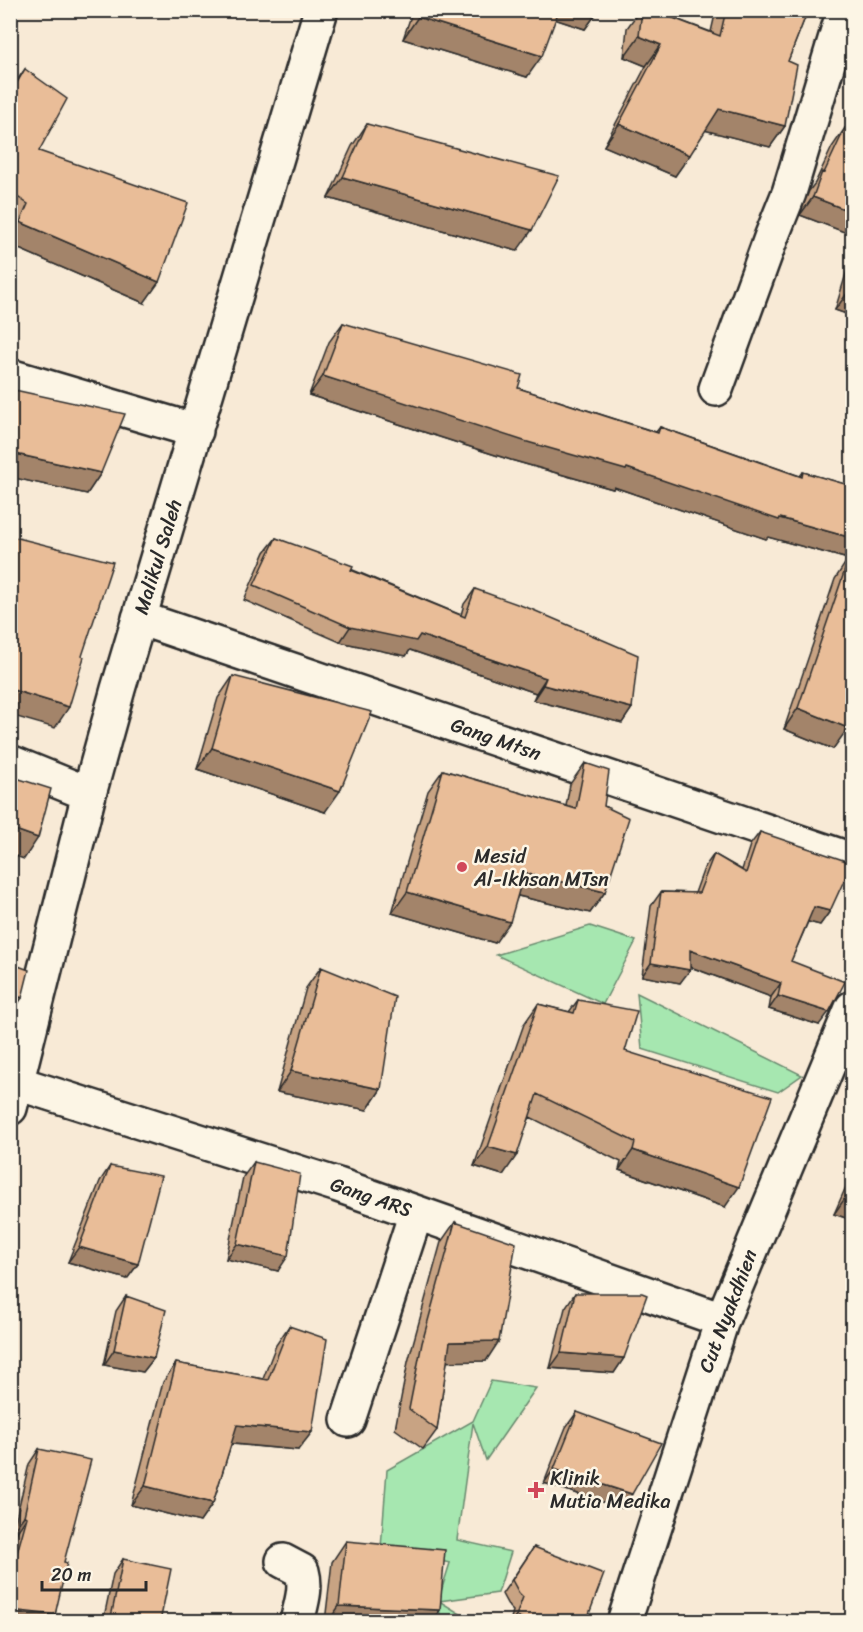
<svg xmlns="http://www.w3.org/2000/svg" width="863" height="1632" font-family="Sriracha,sans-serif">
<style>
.green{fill:#a6e7b0;stroke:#68896e;stroke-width:1.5}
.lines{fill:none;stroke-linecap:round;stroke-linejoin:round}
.minor-casing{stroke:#2b2b2b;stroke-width:38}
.minor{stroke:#fcf5e5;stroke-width:33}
.wall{fill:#c8a383;stroke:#2b2b2b;stroke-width:1.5}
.shaded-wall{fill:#a3846a;stroke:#2b2b2b;stroke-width:1.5}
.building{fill:#e9bd98;stroke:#2b2b2b;stroke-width:1.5}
.poi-dot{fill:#d1495b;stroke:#fcf5e5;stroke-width:2}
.labels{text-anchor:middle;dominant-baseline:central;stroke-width:5;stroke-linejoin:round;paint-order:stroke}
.street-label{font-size:20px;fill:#2b2b2b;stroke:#fcf5e5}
.poi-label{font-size:20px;fill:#2b2b2b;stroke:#fcf5e5;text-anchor:start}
</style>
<rect width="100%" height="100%" fill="#f8ead6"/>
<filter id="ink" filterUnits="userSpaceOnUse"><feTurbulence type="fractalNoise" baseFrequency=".0167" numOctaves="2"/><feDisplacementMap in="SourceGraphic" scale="12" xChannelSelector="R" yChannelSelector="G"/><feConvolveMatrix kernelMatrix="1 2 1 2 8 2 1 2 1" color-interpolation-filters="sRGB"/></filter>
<g filter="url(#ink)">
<path class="green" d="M590 926 636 941 603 1004 496 955Z
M637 993 802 1075 778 1092 642 1049Z
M491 1381 536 1388 486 1460 473 1423 457 1540 511 1552 498 1593 439 1601 472 1621H441L438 1601 450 1563 381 1548 387 1470 473 1421Z"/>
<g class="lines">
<g class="minor-casing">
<path id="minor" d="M10 376 196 431
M716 389 771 238 789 193 844 10
M139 618 852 860
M10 762 89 794
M17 1083 338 1185 722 1320
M10 1108 89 794 118 689 321 10
M348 1420 416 1213
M283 1561 302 1571C307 1589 301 1604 297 1622
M624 1622 722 1320 852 1008"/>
</g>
<use href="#minor" class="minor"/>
</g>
<path class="wall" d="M413 10H596V14L585 29 555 19 527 77 403 39Z
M640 10H652L711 32 716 10H808L788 61 785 126 770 147 705 130 675 176 604 146 646 66 624 57 627 28Z
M25 69 39 151 144 303 10 245V230L13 225 10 223V90Z
M367 124 517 251 328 198 352 146Z
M845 128 852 132V235L800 215 809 191 815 183 832 147Z
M852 254V316L835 310Z
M343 323 518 388 656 432 660 427 800 476 803 472 852 486V715L833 749 784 729 835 579 848 559 768 537 766 539 614 487 613 489 511 460 309 395 329 342Z
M10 389 101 473 87 494 10 477Z
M276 538 461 615 464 604 475 589 632 708 622 723 533 700 536 693 410 650 406 656 340 642 244 600 265 552Z
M233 676 325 812 197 769 218 698Z
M585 763 604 806 605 892 590 913 518 896 495 943 392 913 428 791 443 770 566 806 570 784Z
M760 832 830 911 820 925 808 922 791 961 819 1025 769 1009 771 997 690 967 680 983 642 976 651 906 661 892 695 893 704 868 714 854 742 870 750 845Z
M321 967 381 1089 367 1110 277 1092 306 988Z
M578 1000 625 1051 725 1207 619 1170 621 1162 530 1117 503 1175 474 1166 524 1024 538 1004 569 1012Z
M254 1162 278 1271 226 1259 243 1177Z
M110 1166 138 1264 127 1279 68 1262 100 1181Z
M852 1173V1220L834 1214Z
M455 1222 486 1361H447L437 1430 423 1449 395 1429 408 1362 441 1242Z
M575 1293 624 1358 614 1373 550 1368 565 1308Z
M126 1296 154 1358 143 1372 104 1365 116 1311Z
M289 1326 298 1450 231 1444 213 1503 200 1522 131 1505 163 1382 176 1363 263 1379 276 1345Z
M577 1412 622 1508 544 1483 566 1427Z
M39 1449 64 1562 55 1615 51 1622H10V1555L17 1532 13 1531 29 1464Z
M346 1541 440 1610 432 1622H325L332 1562Z
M534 1547 586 1622H510L513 1611 509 1607 502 1594Z
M123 1559 160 1622H103L113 1574Z"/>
<path class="shaded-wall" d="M541 10H584L596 14 585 29 539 14Z
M418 17 542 56 527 77 403 39Z
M639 36 661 45 646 66 624 57Z
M719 109 785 126 770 147 704 130Z
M619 124 690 155 675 176 604 146Z
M343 177 532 230 517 251 328 198Z
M813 197 852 212V235L800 215Z
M20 222 159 282 144 303 10 245V235Z
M848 292 852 293V316L835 310Z
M323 376 627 468 780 518 852 538V560L768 537 766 539 614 487 613 489 511 460 309 395Z
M16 454 101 473 87 494 10 477V462Z
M350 627 420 635 546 678 536 693 410 650 406 656 340 642Z
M543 685 632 708 622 723 533 700Z
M10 689 69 707 55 728 10 715Z
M798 708 848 728 833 749 784 729Z
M212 748 340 791 325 812 197 769Z
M10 828 38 838 24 859 10 854Z
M524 873 605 892 590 913 510 894Z
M407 892 510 922 495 943 392 913Z
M814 907 830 911 820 925 805 921Z
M690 950 781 983 771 997 680 963Z
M651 963 690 970 680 983 642 976Z
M10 993 22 998 17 1005 10 1003Z
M778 996 829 1012 819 1025 769 1009Z
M291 1071 381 1089 367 1110 277 1092Z
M488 1147 517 1155 503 1175 474 1166Z
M633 1150 739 1187 725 1207 619 1170Z
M852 1188V1220L834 1214Z
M237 1244 288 1256 278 1271 226 1259Z
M79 1247 138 1264 127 1279 68 1262Z
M499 1341 486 1361 436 1362 450 1342Z
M114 1350 154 1358 143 1372 104 1365Z
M561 1353 624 1358 614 1373 550 1368Z
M237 1425 312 1432 298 1450 224 1443Z
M554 1469 632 1494 622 1508 544 1483Z
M145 1486 213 1503 200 1522 131 1505Z
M24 1516 27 1517 17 1532 13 1531Z
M339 1606 440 1610 432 1622H328Z
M10 1610 55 1615 51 1622H10Z
M516 1616 532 1622H512Z"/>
<path class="building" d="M420 10H559L542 56 418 17Z
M584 10H596V14Z
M642 10H652L720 36 726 10H808L788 61 797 65 785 126 719 109 690 155 619 124 661 45 639 36Z
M25 69 67 99 39 151 188 203 159 282 20 222 28 204 10 192V95Z
M367 124 559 176 532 230 343 177Z
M845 128 852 132V212L813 197 822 172 824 173Z
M852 276V293L848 292Z
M343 323 522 375 518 388 658 433 660 427 802 477 803 472 852 486V538L780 518 779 520 627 468 626 470 524 441 323 376Z
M10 389 125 414 101 473 16 454 10 439Z
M10 536 113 562 82 656 84 657 69 707 10 689Z
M276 538 353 566 351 570 465 617 475 589 531 609 638 655 632 708 543 685 546 678 420 635 416 641 350 627 254 585Z
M849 558 852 559V715L848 728 798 708Z
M233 676 372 712 340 791 212 748Z
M585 763 609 771 604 806 629 818 605 892 524 873 510 922 407 892 443 770 576 809Z
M10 776 51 789 38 838 10 828Z
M760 832 852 863 830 911 814 907 791 961 845 982 829 1012 778 996 781 983 690 950V970L651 963 661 892 699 893 714 854 746 873Z
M10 963 29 970 22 998 10 993Z
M321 967 395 997 381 1089 291 1071Z
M578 1000 637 1011 625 1051 772 1097 739 1187 633 1150 635 1142 537 1094 517 1155 488 1147 538 1004 574 1013Z
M254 1162 300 1174 288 1256 237 1244Z
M110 1166 161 1176 138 1264 79 1247Z
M455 1222 516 1243 499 1341 450 1342 437 1430 409 1409 422 1343Z
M575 1293H642L647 1295 624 1358 561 1353Z
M126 1296 166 1310 154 1358 114 1350Z
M289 1326 327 1339 312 1432 237 1425 213 1503 145 1486 176 1363 268 1380Z
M577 1412 661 1443 632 1494 554 1469Z
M39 1449 91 1460 64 1562 67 1563 55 1615 10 1610V1578L27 1517 24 1516Z
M346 1541 445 1550 440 1610 339 1606Z
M534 1547 604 1574 586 1622H532L516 1616 523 1597 519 1593 512 1580Z
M123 1559 171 1569 160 1622H110Z"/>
</g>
<g class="poi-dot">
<circle cx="462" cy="867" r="6"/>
<path d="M533 1481h6v6h6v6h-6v6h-6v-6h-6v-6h6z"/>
</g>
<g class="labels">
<g class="street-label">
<text transform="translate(158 557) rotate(-73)">Malikul Saleh</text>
<text transform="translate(496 739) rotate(19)">Gang Mtsn</text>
<text transform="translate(371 1197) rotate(19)">Gang ARS</text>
<text transform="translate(728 1311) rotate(-69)">Cut Nyakdhien</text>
</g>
<g class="poi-label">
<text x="474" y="856">Mesid<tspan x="474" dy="23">Al-Ikhsan MTsn</tspan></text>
<text x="550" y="1478">Klinik<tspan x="550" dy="23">Mutia Medika</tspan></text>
</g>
</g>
<rect width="863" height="1632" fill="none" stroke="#fcf5e5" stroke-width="36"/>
<rect x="18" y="18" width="827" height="1596" fill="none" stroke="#2b2b2b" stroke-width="2" filter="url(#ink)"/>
<path d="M42 1581v9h104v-9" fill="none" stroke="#2b2b2b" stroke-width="3"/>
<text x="51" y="1581" font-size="18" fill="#2b2b2b" stroke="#fcf5e5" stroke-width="4.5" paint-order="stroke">20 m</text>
</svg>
